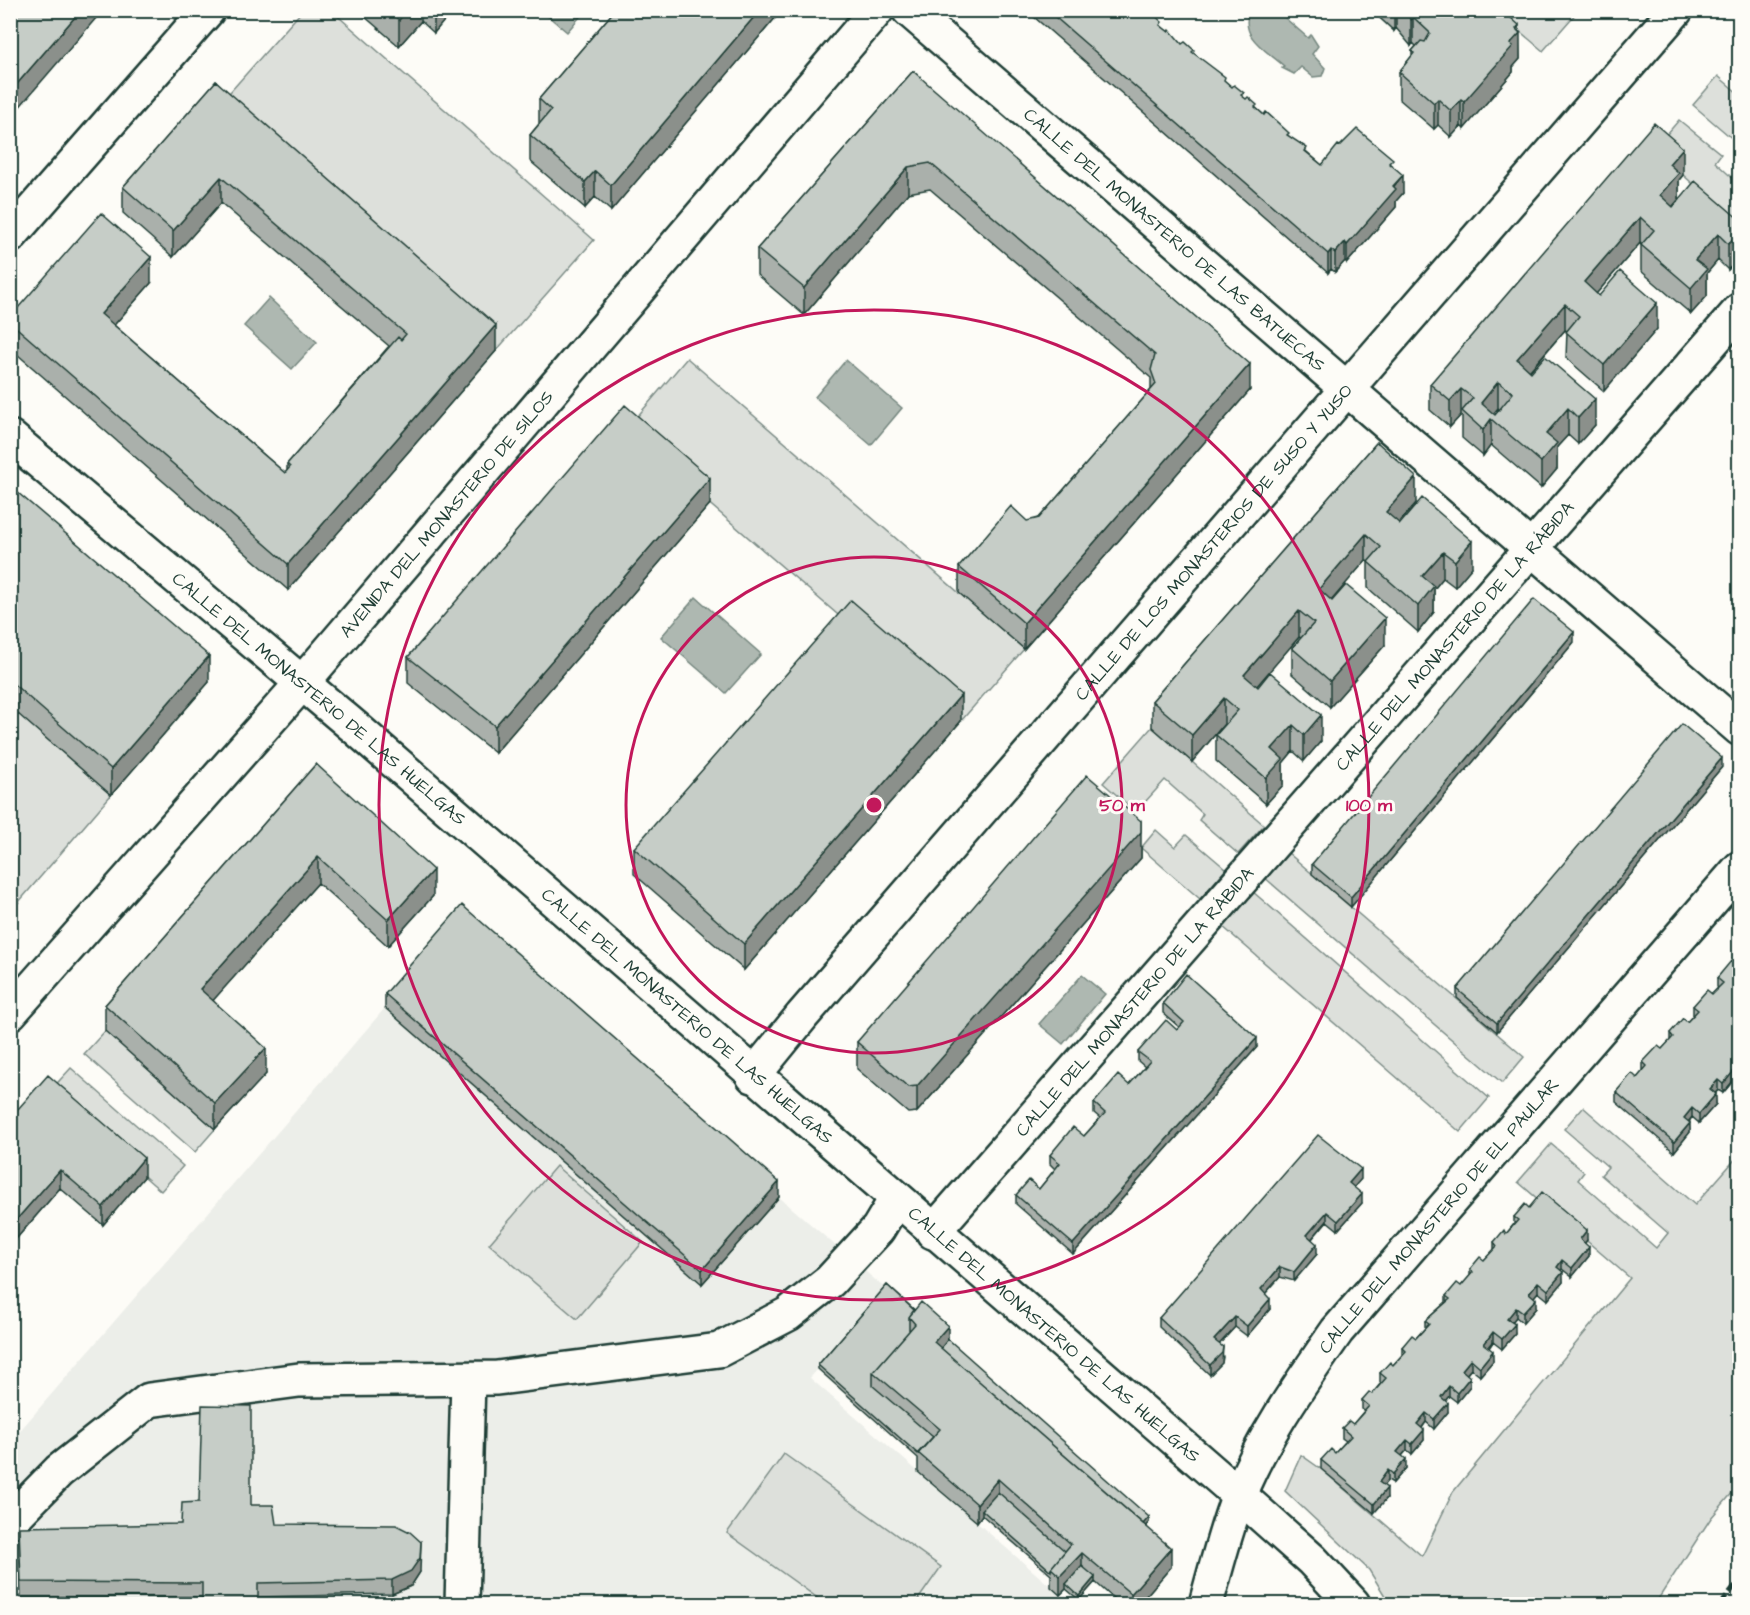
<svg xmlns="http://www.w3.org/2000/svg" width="1750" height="1615" font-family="'Architects Daughter',sans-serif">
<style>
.built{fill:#eceee9}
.green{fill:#dde0db;stroke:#7e8e88;stroke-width:1.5}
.water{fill:#aeb8b1;stroke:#75877f;stroke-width:1.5}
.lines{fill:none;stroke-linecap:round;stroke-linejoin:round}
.minor-casing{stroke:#1f3d34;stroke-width:38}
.minor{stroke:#fdfcf7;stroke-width:33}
.rail{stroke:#1f3d34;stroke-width:4.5;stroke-dasharray:9 4.5;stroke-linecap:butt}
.wall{fill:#aab0ab;stroke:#1f3d34;stroke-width:1.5;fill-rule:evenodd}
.shaded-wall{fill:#8b908b;stroke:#1f3d34;stroke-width:1.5}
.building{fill:#c6cdc7;stroke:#1f3d34;stroke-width:1.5;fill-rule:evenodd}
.ring{fill:none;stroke:#c2185b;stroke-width:3}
.labels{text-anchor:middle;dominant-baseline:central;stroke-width:6;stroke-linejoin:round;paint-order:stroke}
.street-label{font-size:18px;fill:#1f3d34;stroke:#fdfcf7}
.centre{fill:#c2185b;stroke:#fdfcf7;stroke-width:3}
.ring-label{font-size:18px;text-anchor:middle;font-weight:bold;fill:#c2185b;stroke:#fdfcf7;stroke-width:6;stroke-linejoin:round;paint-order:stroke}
</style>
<rect width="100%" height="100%" fill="#fdfcf7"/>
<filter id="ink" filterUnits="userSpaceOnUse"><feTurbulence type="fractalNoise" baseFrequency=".0167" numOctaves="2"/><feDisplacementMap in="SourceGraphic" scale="12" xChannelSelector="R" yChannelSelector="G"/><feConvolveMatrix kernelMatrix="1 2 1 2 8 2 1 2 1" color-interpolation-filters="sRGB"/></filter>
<g filter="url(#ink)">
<path class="built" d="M385 1008 702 1284 779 1197 887 1290 810 1378 1071 1604H11V1441Z"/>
<path class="green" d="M302 11H332L594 240 496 351 223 100Z
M1496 11H1578L1543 51Z
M1718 76 1739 94V135L1735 141 1693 105Z
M1679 120 1721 154 1715 162 1739 184V225L1654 149Z
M687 358 1024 649 961 721 625 431Z
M11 707 111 795 11 911 10 707Z
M1152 727 1264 825 1238 854 1199 820 1203 814 1165 780 1136 812 1103 783Z
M1156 830 1175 847 1186 835 1226 869 1200 899 1141 848Z
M1287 852 1524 1057 1502 1083 1264 877Z
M1252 891 1489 1098 1460 1132 1222 926Z
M105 1031 215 1129 195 1152 84 1054Z
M71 1068 183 1166 161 1191 48 1093Z
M1583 1107 1695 1205 1739 1155V1485L1711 1518 1655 1604H1390L1369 1570 1285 1491 1301 1455 1321 1469 1422 1556 1453 1492 1630 1278 1518 1182 1551 1144 1584 1172 1578 1180 1656 1248 1668 1233 1601 1175 1608 1167 1564 1129Z
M556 1166 643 1242 577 1319 489 1244Z
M784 1454 941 1567 915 1604H826L727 1533Z"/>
<path class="water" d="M585 11 567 32 542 11 585 10Z
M1249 11H1277L1308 38 1311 35 1318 46 1312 54 1325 68 1322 76 1313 77 1301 67 1294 74 1282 68 1284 66C1265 49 1240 38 1249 11Z
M269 298 317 342 292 369 244 326Z
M846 360 902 408 871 445 815 397Z
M696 597 761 654 726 693 661 637Z
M1082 975 1105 994 1063 1044 1039 1024Z"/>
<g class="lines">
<g class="minor-casing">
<g id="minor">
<path id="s1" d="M909 10 1740 729"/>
<path d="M10 236 208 10"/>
<path id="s2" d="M10 437 358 730 1239 1495 1312 1560 1353 1604"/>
<path id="s3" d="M10 1013 302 683 877 10"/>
<path id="s4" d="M753 1076 802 1016 1676 10"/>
<path id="s5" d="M933 1232 1740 310"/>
<path d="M10 1521 59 1471 149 1400 299 1380 497 1378 719 1350 788 1314 830 1281 878 1229 896 1199"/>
<path d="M462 1604 468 1379"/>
<path id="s6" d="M1206 1604C1216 1568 1225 1531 1239 1495 1263 1436 1301 1383 1337 1331L1740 868"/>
</g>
</g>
<use href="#minor" class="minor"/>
<path class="rail" d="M1721 1604 1740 1580"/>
</g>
<path class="wall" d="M357 10H453L434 33 421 21 399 46Z
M615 10H782L611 211 595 197 585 208 530 161V135L539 124V99Z
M1026 10H1149L1162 27 1322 165 1340 146 1393 166 1403 193 1396 201V207L1347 263 1345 261 1335 272 1331 269 1328 273Z
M1371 10H1502L1519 32 1520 59 1513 67V72L1464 129 1461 126 1451 137 1438 125 1434 129 1399 99V72L1412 56V51L1416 46 1413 43 1411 46 1396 28 1394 31Z
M913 71 1250 390 1024 649 959 593V567L1039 518 1151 390V378L930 189 908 193 804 315 757 275V249Z
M216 81 496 351 288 590 10 348V317L151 283 114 325 285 473 287 471V464L389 346 221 203 173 257 123 213V187Z
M1683 175 1679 180V199L1672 206 1740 220V257L1728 270 1718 260 1707 273V296L1691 314 1641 271V245L1640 243 1596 294 1657 329 1604 391 1566 358 1567 331 1565 330 1530 371 1595 425 1578 444 1568 435 1557 447V469L1541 488 1491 445 1483 456 1462 438V416L1461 415 1450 427 1430 410V384ZM1498 408 1499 409 1495 415 1493 414Z
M1377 442 1416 503 1399 523 1472 567 1455 587 1443 578 1434 589V612L1418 632 1368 588V562L1366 560 1331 600 1385 645 1330 707 1292 674V648L1301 638 1299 637 1256 686 1321 741 1304 761 1293 751 1283 763V785L1266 804 1216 761V735L1225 725 1224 724 1192 762 1152 727V701Z
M10 486 209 682 111 795 10 707Z
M710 504 495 753 408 683V657Z
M1574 642 1351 907 1312 874V864Z
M961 721 744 970 634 874V848Z
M316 764 433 896 388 946 318 883 213 1000 266 1074 215 1129 105 1031V1005Z
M1722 767 1497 1032 1457 998V989Z
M1141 848V858L917 1112 908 1113 857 1069V1042Z
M1740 960V1064L1738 1066V1075L1723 1093 1718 1090 1715 1094 1716 1104 1699 1123 1692 1117 1689 1122 1690 1132 1674 1152 1616 1102V1092L1637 1078 1643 1071V1062L1662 1049 1670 1041V1033L1687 1022 1693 1015V1006L1712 994 1718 988 1717 987V978L1735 965Z
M385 994 779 1197 702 1284 385 1008Z
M1163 1003 1257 1047 1073 1254 1016 1204V1195L1039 1189 1055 1169 1050 1164V1155L1084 1136 1100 1118 1094 1113V1103L1129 1085 1145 1067 1138 1061V1052L1177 1030 1179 1027 1163 1013Z
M10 1118 144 1177 103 1225 60 1188 10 1246Z
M1361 1179 1353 1187 1362 1203 1338 1230 1327 1221 1312 1239 1317 1254 1294 1281 1280 1277 1265 1294 1270 1309 1247 1336 1235 1327 1219 1344 1223 1357 1222 1363 1210 1375 1159 1327V1318Z
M1529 1208 1587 1240 1585 1243 1589 1256 1572 1277 1562 1269 1561 1270 1563 1282 1548 1300 1538 1292 1534 1297 1536 1308 1523 1323 1516 1317 1512 1322 1515 1334 1502 1349 1493 1342 1489 1348 1493 1361 1480 1376 1471 1369 1467 1374 1470 1386 1457 1402 1449 1396 1445 1401 1448 1412 1434 1429 1426 1422 1422 1428 1424 1440 1412 1454 1407 1450 1402 1456 1406 1468 1393 1483 1388 1480 1383 1485 1387 1498 1374 1513 1321 1469V1460L1335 1453 1346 1441 1342 1438V1428L1353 1424 1364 1411 1362 1409V1400L1372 1394 1381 1383 1380 1382V1373L1393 1365 1402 1355V1347L1416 1338 1425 1328V1321L1446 1302V1296L1461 1286 1470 1276V1269L1484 1260 1494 1250V1242L1506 1234 1514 1224V1217Z
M887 1285 948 1340 1149 1522 1146 1526 1171 1567 1138 1605H1121L1095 1582 1079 1600 1066 1589 1060 1595 1051 1587V1575L982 1515 977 1522 918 1472V1458L818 1369V1365Z
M251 1505 276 1524 420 1572 411 1586 392 1594 258 1597H21L19 1541 181 1524Z"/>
<path class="shaded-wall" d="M81 10H103L10 118V92Z
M407 10H421V21L399 46V20Z
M434 10H453L434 33Z
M760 10H782L611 211V185Z
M1394 10H1396V28L1394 31Z
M1413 17V43L1411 46V20Z
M1519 25V34L1520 33V59L1513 67V72L1464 129V102L1510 44 1516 29Z
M1438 99V125L1434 129V103Z
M1461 100V126L1451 137V111Z
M1683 148V175L1679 180V199L1660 221V195L1669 164Z
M908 167V193L804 315V288Z
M595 171V197L585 208V182Z
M1403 175V193L1396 201V207L1347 263V245Z
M221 177V203L173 257V231Z
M1640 217V243L1584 308V282Z
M1740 231V257L1728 270V244Z
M1718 234V260L1707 273V296L1691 314V288L1695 260Z
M1345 242V261L1335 272V253Z
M1331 250V269L1328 273V254Z
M151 257V283L101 340V314Z
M1657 303V329L1604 391V365Z
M1565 304V330L1517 385V359Z
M496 325V351L288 590V564Z
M1250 364V390L1024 649V623Z
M1498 382V408L1481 429V403Z
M1461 389V415L1450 427V401Z
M1595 399V425L1578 444V418Z
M1568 408V435L1557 447V469L1541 488V462L1546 434Z
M1491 419V445L1483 456V430Z
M1416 477V503L1386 538V512Z
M710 478V504L495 753V726Z
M1366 534V560L1319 615V589Z
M1472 541V567L1455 587V561Z
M1443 552V578L1434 589V612L1418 632V606L1422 576Z
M1299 611V637L1244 701V675Z
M1385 618V645L1330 707V681Z
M1574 632V642L1351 907V897Z
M209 656V682L111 795V769Z
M961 695V721L744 970V944Z
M1224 698V724L1192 762V735Z
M1321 715V741L1304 761V735Z
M1293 725V751L1283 763V785L1266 804V778L1272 749Z
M1722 758V767L1497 1032V1023Z
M1141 821V858L917 1112V1086Z
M318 857V883L200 1015V989Z
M433 870V896L388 946V920Z
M1257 1038V1047L1073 1254V1244Z
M266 1048V1074L215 1129V1103Z
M1740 1054V1064L1733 1071V1061Z
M1738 1066V1075L1723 1093V1084Z
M1718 1080V1090L1710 1099V1089Z
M1716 1094V1104L1699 1123V1114Z
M1692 1108V1117L1684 1127V1118Z
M1690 1123V1132L1674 1152V1142Z
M144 1158V1177L103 1225V1207Z
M1361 1169V1179L1349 1193V1183Z
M60 1170V1188L10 1246V1227Z
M779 1182V1197L702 1284V1270Z
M1362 1194V1203L1338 1230V1221Z
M1327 1212V1221L1307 1244V1235Z
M1587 1230V1240L1580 1249V1239Z
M1317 1244V1254L1294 1281V1272Z
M1589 1247V1256L1572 1277V1268Z
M1562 1260V1269L1557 1276V1267Z
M1280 1267V1277L1261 1298V1289Z
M1563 1272V1282L1548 1300V1290Z
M1538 1282V1292L1529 1303V1293Z
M1270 1299V1309L1247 1336V1326Z
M1536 1299V1308L1523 1323V1313Z
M1516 1308V1317L1507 1328V1319Z
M1235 1317V1327L1214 1350V1340Z
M1515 1324V1334L1502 1349V1339Z
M948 1326V1344L936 1358 934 1342Z
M1493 1332V1342L1484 1353V1344Z
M1223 1347 1222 1363 1210 1375V1365Z
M1493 1351V1361L1480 1376V1367Z
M1471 1359V1369L1462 1379V1370Z
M1470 1377V1386L1457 1402V1393Z
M1449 1386V1396L1441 1406V1397Z
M1448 1403V1412L1434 1429V1419Z
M1426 1413V1422L1417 1434V1424Z
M1424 1430V1440L1412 1454V1444Z
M1407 1440V1450L1397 1461V1452Z
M1406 1459V1468L1393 1483V1474Z
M1388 1470V1480L1379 1491V1482Z
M998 1479V1497L982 1510V1515L977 1522V1504Z
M1387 1488V1498L1374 1513V1504Z
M1149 1517V1522L1136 1537V1532Z
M421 1542 420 1572 411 1586 392 1594V1580Z
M1171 1548V1567L1138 1605H1131V1594Z
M1082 1553V1571L1066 1584V1589L1060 1595V1576Z
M1095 1577V1582L1079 1600V1596Z"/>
<path class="building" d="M10 10H81L10 92Z
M387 10H407L399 20Z
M615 10H760L611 185 595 171 585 182 530 135 551 110 539 99Z
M1047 10H1149L1162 22 1160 25 1169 32 1170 30 1182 44 1185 42 1194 50 1192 52 1225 77 1224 80 1232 87 1234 85 1244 93 1241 95 1246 99 1248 97 1257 105 1255 107 1264 115 1266 112 1289 133 1287 135 1307 148 1305 151 1322 165 1338 145 1340 146 1357 129 1393 159 1389 163 1403 175 1393 186 1396 189 1347 245 1345 242 1335 253 1331 250 1328 254Z
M1403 10H1502L1519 25 1516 29 1520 33 1510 44 1513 46 1464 102 1461 100 1451 111 1438 99 1434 103 1399 72 1414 53 1412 51 1421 41 1425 42 1430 33 1413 17 1411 20Z
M913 71 1250 364 1024 623 959 567 1011 506 1027 521 1039 518 1156 384 1151 370 1155 355 930 163 908 167 804 288 757 249Z
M216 81 496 325 288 564 10 322V317L101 213 151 257 101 314 285 473 290 467 287 464 398 337 401 340 406 334 221 177 173 231 123 187Z
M1654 123 1683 148 1669 164 1679 173 1660 195 1673 207 1695 181 1740 220V231L1728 244 1718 234 1695 260 1707 269 1691 288 1641 245 1654 230 1640 217 1584 282 1599 296 1620 271 1657 303 1604 365 1566 332 1579 316 1565 304 1517 359 1531 372 1545 356 1595 399 1578 418 1568 408 1546 434 1557 443 1541 462 1491 419 1483 430 1462 411 1473 398 1461 389 1450 401 1430 384ZM1498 382 1513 393 1495 415 1481 403Z
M625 405 710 478 495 726 408 657Z
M1377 442 1416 477 1386 512 1400 524 1422 498 1472 541 1455 561 1443 552 1422 576 1434 586 1418 606 1368 562 1381 547 1366 534 1319 589 1332 601 1346 585 1385 618 1330 681 1292 648 1314 623 1299 611 1244 675 1258 687 1270 672 1321 715 1304 735 1293 725 1272 749 1283 759 1266 778 1216 735 1238 710 1224 698 1192 735 1152 701Z
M10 486 209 656 111 769 10 681Z
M1534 599 1574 632 1351 897 1312 864Z
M851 600 961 695 744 944 634 848Z
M1682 724 1722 758 1497 1023 1457 989Z
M316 764 433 870 388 920 318 857 200 989 266 1048 215 1103 105 1005Z
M1087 775 1141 821V832L917 1086 908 1087 857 1042Z
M462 905 779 1182 702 1270 385 994Z
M1740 960V1054L1733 1061 1738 1066 1723 1084 1718 1080 1710 1089 1716 1094 1699 1114 1692 1108 1684 1118 1690 1123 1674 1142 1616 1092 1632 1073 1637 1078 1647 1066 1643 1062 1658 1046 1662 1049 1673 1037 1670 1033 1683 1018 1687 1022 1698 1010 1693 1006 1707 990 1712 994 1723 983 1717 978 1731 961 1735 965Z
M1186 974 1257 1038 1073 1244 1016 1195 1029 1180 1039 1189 1060 1163 1050 1155 1073 1127 1084 1136 1105 1113 1094 1103 1118 1075 1129 1085 1150 1061 1138 1052 1166 1020 1177 1030 1184 1022 1163 1003Z
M48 1075 144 1158 103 1207 60 1170 10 1227V1118Z
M1318 1135 1361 1169 1349 1183 1362 1194 1338 1221 1327 1212 1307 1235 1317 1244 1294 1272 1280 1267 1261 1289 1270 1299 1247 1326 1235 1317 1214 1340 1223 1347 1222 1353 1210 1365 1159 1318Z
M1542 1192 1587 1230 1580 1239 1589 1247 1572 1268 1562 1260 1557 1267 1563 1272 1548 1290 1538 1282 1529 1293 1536 1299 1523 1313 1516 1308 1507 1319 1515 1324 1502 1339 1493 1332 1484 1344 1493 1351 1480 1367 1471 1359 1462 1370 1470 1377 1457 1393 1449 1386 1441 1397 1448 1403 1434 1419 1426 1413 1417 1424 1424 1430 1412 1444 1407 1440 1397 1452 1406 1459 1393 1474 1388 1470 1379 1482 1387 1488 1374 1504 1321 1460 1331 1449 1335 1453 1351 1436 1342 1428 1349 1421 1353 1424 1369 1406 1362 1400 1369 1392 1372 1394 1386 1378 1380 1373 1390 1362 1393 1365 1406 1351 1402 1347 1412 1335 1416 1338 1429 1324 1425 1321 1450 1299 1446 1296 1457 1283 1461 1286 1473 1272 1470 1269 1480 1257 1484 1260 1497 1246 1494 1242 1504 1230 1506 1234 1518 1220 1514 1217 1525 1204 1529 1208Z
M887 1285 914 1310 909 1317V1331L873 1372V1386L933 1437 918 1454 818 1365Z
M921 1302 948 1326 934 1342 1171 1548 1131 1594 1082 1553 1060 1576 1051 1568 1071 1544 998 1479 977 1504 918 1453 940 1429 873 1372 915 1324 909 1317Z
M948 1339 1149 1517 1143 1524 941 1348Z
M202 1405 251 1406V1505H273L276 1524 396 1525 410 1532 421 1542 420 1558 411 1571 392 1580 258 1583V1605H202V1583L21 1582 19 1527 181 1524 182 1503 199 1502Z
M998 1492 1065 1551 1051 1568V1571L982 1510Z
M1082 1566 1095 1577 1079 1596 1066 1584Z"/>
</g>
<g class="ring">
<circle cx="874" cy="805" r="248"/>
<circle cx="874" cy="805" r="495"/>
</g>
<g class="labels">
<g class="street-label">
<text stroke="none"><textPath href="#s1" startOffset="351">CALLE DEL MONASTERIO DE LAS BATUECAS</textPath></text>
<text stroke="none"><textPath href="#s3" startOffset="663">AVENIDA DEL MONASTERIO DE SILOS</textPath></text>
<text stroke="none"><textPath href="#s4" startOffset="705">CALLE DE LOS MONASTERIOS DE SUSO Y YUSO</textPath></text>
<text stroke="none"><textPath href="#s5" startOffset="792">CALLE DEL MONASTERIO DE LA RÁBIDA</textPath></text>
<text stroke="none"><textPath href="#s2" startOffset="405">CALLE DEL MONASTERIO DE LAS HUELGAS</textPath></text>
<text stroke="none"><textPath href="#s5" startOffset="306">CALLE DEL MONASTERIO DE LA RÁBIDA</textPath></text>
<text stroke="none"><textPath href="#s2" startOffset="891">CALLE DEL MONASTERIO DE LAS HUELGAS</textPath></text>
<text stroke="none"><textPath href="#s6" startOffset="459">CALLE DEL MONASTERIO DE EL PAULAR</textPath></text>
<text stroke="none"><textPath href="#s2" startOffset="1377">CALLE DEL MONASTERIO DE LAS HUELGAS</textPath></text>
</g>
</g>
<circle cx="874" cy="805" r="9" class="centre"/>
<g class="ring-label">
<text x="1122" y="811">50 m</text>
<text x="1369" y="811">100 m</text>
</g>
<rect width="1750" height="1615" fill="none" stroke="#fdfcf7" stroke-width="36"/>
<rect x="18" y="18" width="1714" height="1579" fill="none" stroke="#1f3d34" stroke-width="2" filter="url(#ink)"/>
</svg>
